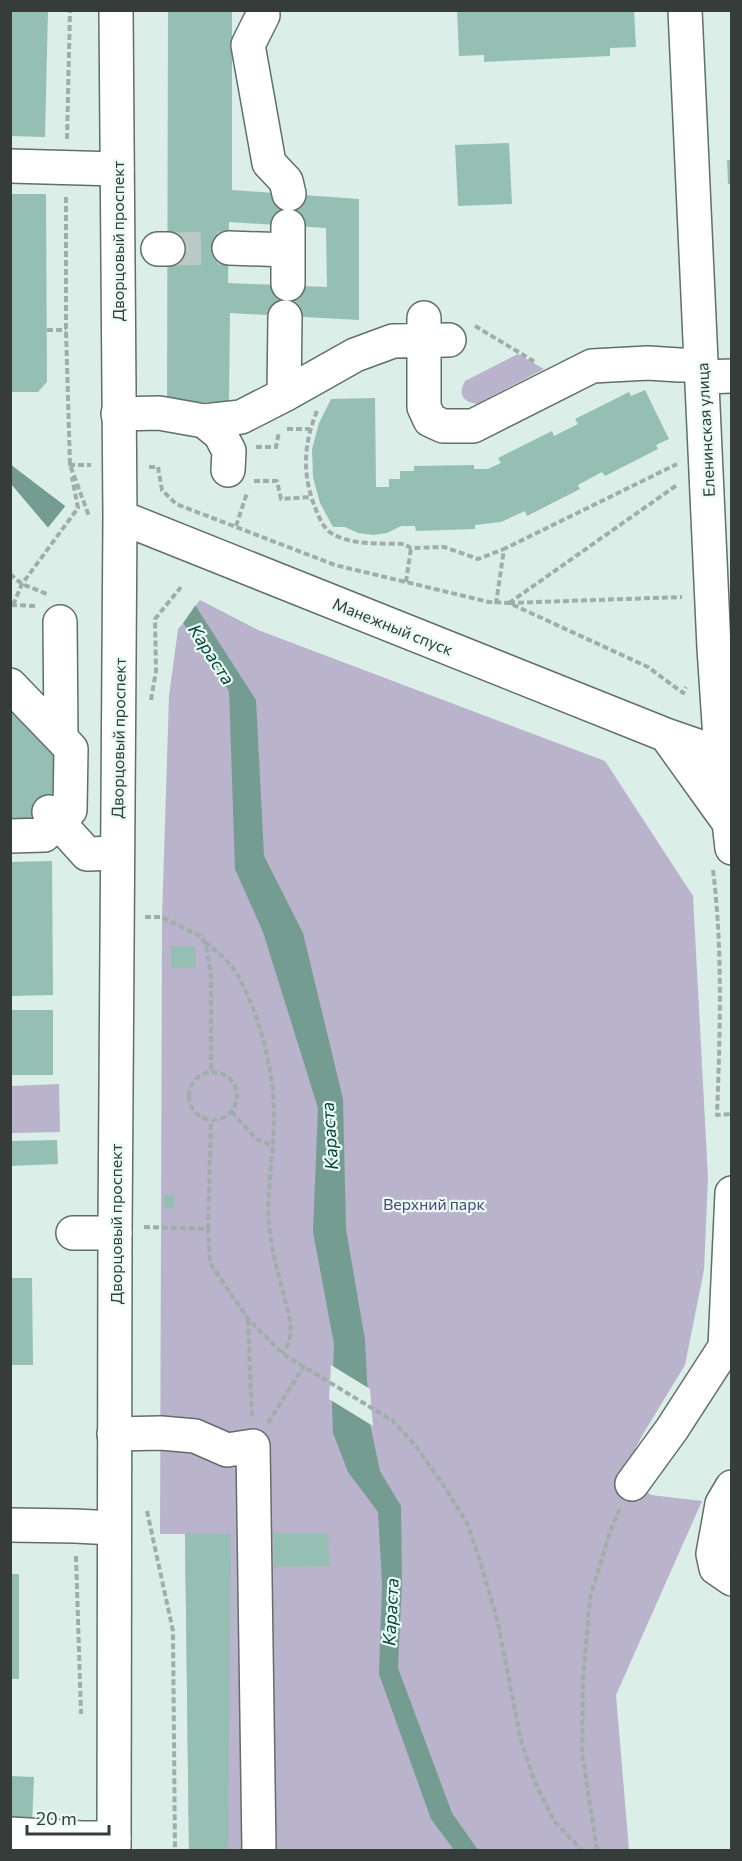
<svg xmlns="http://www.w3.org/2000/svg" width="742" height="1861" font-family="Commissioner,sans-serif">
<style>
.green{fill:#b9b3cc}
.water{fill:#749c91}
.pier{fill:#dceee8}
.building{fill:#96bfb3;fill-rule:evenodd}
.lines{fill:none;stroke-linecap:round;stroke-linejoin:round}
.minor-tunnel{stroke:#bbcac5;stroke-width:33;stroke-dasharray:33 16;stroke-linecap:butt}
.minor-casing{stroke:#5f6f6a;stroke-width:36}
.major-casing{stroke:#5f6f6a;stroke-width:36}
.path{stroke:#a0aeaa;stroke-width:4;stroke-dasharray:6 3;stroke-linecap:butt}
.minor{stroke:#fff;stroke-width:33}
.major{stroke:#fff;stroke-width:33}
.labels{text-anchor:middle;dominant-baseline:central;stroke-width:4.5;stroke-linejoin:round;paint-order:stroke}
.street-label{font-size:16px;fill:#353c3a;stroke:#e9fbf5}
.park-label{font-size:16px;fill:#534574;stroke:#e9fbf5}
.water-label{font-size:18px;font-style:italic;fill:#074438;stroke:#e9fbf5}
</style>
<rect width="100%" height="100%" fill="#dceee8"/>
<path class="green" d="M518 354 544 369 477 404C462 402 458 394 465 381Z
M200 600 258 630 605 761 693 896 708 1178 704 1270 685 1365 643 1434 621 1476 651 1495 702 1501 616 1695 629 1850H189L185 1534H160L162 917 169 696 178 629Z
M59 1084 60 1132 11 1133V1086Z"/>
<path class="water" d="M10 464 195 605 256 700 264 856 303 933 343 1099 346 1229 365 1340 369 1419 380 1471 401 1506 402 1581 398 1668 452 1813 478 1850H454L431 1819 379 1674 382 1582 378 1512 348 1472 333 1433 332 1406 334 1344 313 1232 318 1108 263 932 235 869 229 691 183 623 175 616 50 530 11 484Z"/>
<path class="pier" d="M67 504 197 603 181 626 173 619 48 532 46 530Z
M331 1365 370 1389 373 1426 329 1399Z"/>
<path class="building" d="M10 10H48L45 137 10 136Z
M168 10H232V190L359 199V320L230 313 229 402H167ZM229 222 326 228 327 287 228 283Z
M457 10H634L636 47 610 48V56L484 62V55L459 56Z
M509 143 512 204 458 206 455 145Z
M727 160H732V184H728Z
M10 194H46L47 382 38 392H10Z
M645 390 669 439 656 445 658 449 605 476 602 472 578 485 580 489 527 516 525 511 501 522 475 525V529L416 531 415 526H401L387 533 373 535 358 533 345 527H333L320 503 313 477 312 449 319 423 331 399 375 398 376 487H389V479H400V471H414V466L474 465V469H488L501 463 498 458 552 431 554 436 578 424 575 419 629 392 631 396Z
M10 701 62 754 54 761 65 775V783L53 794 60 801 37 824 30 817 20 826H10Z
M52 861 53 995 10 996V862Z
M171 946H195V968H171Z
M10 1010H53V1075H10Z
M57 1140 58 1164 10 1166V1141Z
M164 1195H174V1208H164Z
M10 1278H32L33 1365H10Z
M185 1533 231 1534 228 1850H189Z
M274 1533H328L329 1566 274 1567Z
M10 1574H19V1679H10Z
M10 1776 34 1777 32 1823H10Z"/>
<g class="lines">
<path class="minor-tunnel" d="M168 249 229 248"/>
<g class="minor-casing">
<path id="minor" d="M685 10 714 648 721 754
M263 15 248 45 269 163 286 181 289 194
M10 166 117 169
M229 248 288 250V226
M158 249H168
M288 284V250
M424 318V407L430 420 443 426H473L592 366 648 363 679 365H702
M703 377 732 376
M284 395 285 317
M118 414 159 413 204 421 241 417 284 395 355 355 393 341 449 340
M204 421 220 434 229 451 228 470
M10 685 61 738
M49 812 87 854 117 853
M10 836 44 835 70 810 71 749 61 738 60 622
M73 1233H115
M114 1434 161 1433 195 1436 227 1450 253 1446 259 1850
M632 1484 672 1429 725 1347 732 1193
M732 1487 722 1504 713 1554 716 1568 732 1579
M10 1525 75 1526 114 1528
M10 1834 82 1838H114"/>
</g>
<g class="major-casing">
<path id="major" d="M120 517 666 735 721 754 732 848
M666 735 727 820
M114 1850 115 1233 120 517 116 10"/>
</g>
<path class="path" d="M67 139 70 10
M66 197V330L70 465 89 516
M475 326 535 362
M47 330H66
M317 411C303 445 302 476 316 510 319 517 324 529 331 533 352 546 381 543 404 544L411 548 444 547 478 559 504 549
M287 429H310
M256 447H276L279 432
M70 466V465H91
M149 467H158L162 490 176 504 335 565 489 602 509 603 648 667 683 693 686 687
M254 481H277L281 499 311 497
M236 526 247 493
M10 574 22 584 47 594
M406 582 411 548
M509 603 677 485
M509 603 682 597
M496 604 504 549 677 464
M11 605 37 606
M13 605 22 584 78 508 72 477
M151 700 156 671 155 619 181 587
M713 870C723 950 720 1034 717 1115L732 1114
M145 917H162L200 936 205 942 211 972V1072
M205 942C217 952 229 961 237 974 260 1015 275 1073 274 1120 274 1155 266 1190 269 1225 271 1248 277 1270 283 1292 286 1306 293 1323 290 1337 289 1343 285 1349 283 1354
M189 1096a24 24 0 1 1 48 0a24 24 0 1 1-48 0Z
M232 1112 256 1139 273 1146
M144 1227 208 1229 210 1263 248 1319 283 1354 393 1421 415 1445 444 1486 467 1523 481 1564 498 1623 521 1741 536 1785 554 1821 582 1850
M208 1229 211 1121
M248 1320 252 1417
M268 1423 304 1366
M147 1511 173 1631 175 1850
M76 1556 81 1714
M597 1850 582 1753 583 1680 590 1597 611 1529 620 1509"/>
<use href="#minor" class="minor"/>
<use href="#major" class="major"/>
</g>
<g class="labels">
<g class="street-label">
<text transform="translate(117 241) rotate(-90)">Дворцовый проспект</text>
<text transform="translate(705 430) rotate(-93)">Еленинская улица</text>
<text transform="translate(393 626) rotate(22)">Манежный спуск</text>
<text transform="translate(118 738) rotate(-89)">Дворцовый проспект</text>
<text transform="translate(115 1224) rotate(-90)">Дворцовый проспект</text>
</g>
<g class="park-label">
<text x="434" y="1203">Верхний парк</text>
</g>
<g class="water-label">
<text transform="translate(212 654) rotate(57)">Караста</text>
<text transform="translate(329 1136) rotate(-94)">Караста</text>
<text transform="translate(390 1612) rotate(-87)">Караста</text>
</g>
</g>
<rect width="742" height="1861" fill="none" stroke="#353c3a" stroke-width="24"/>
<path d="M27 1825v9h82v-9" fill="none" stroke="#353c3a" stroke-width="3"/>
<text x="36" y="1825" font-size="18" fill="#353c3a" stroke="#e9fbf5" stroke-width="4.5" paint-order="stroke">20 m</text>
</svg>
